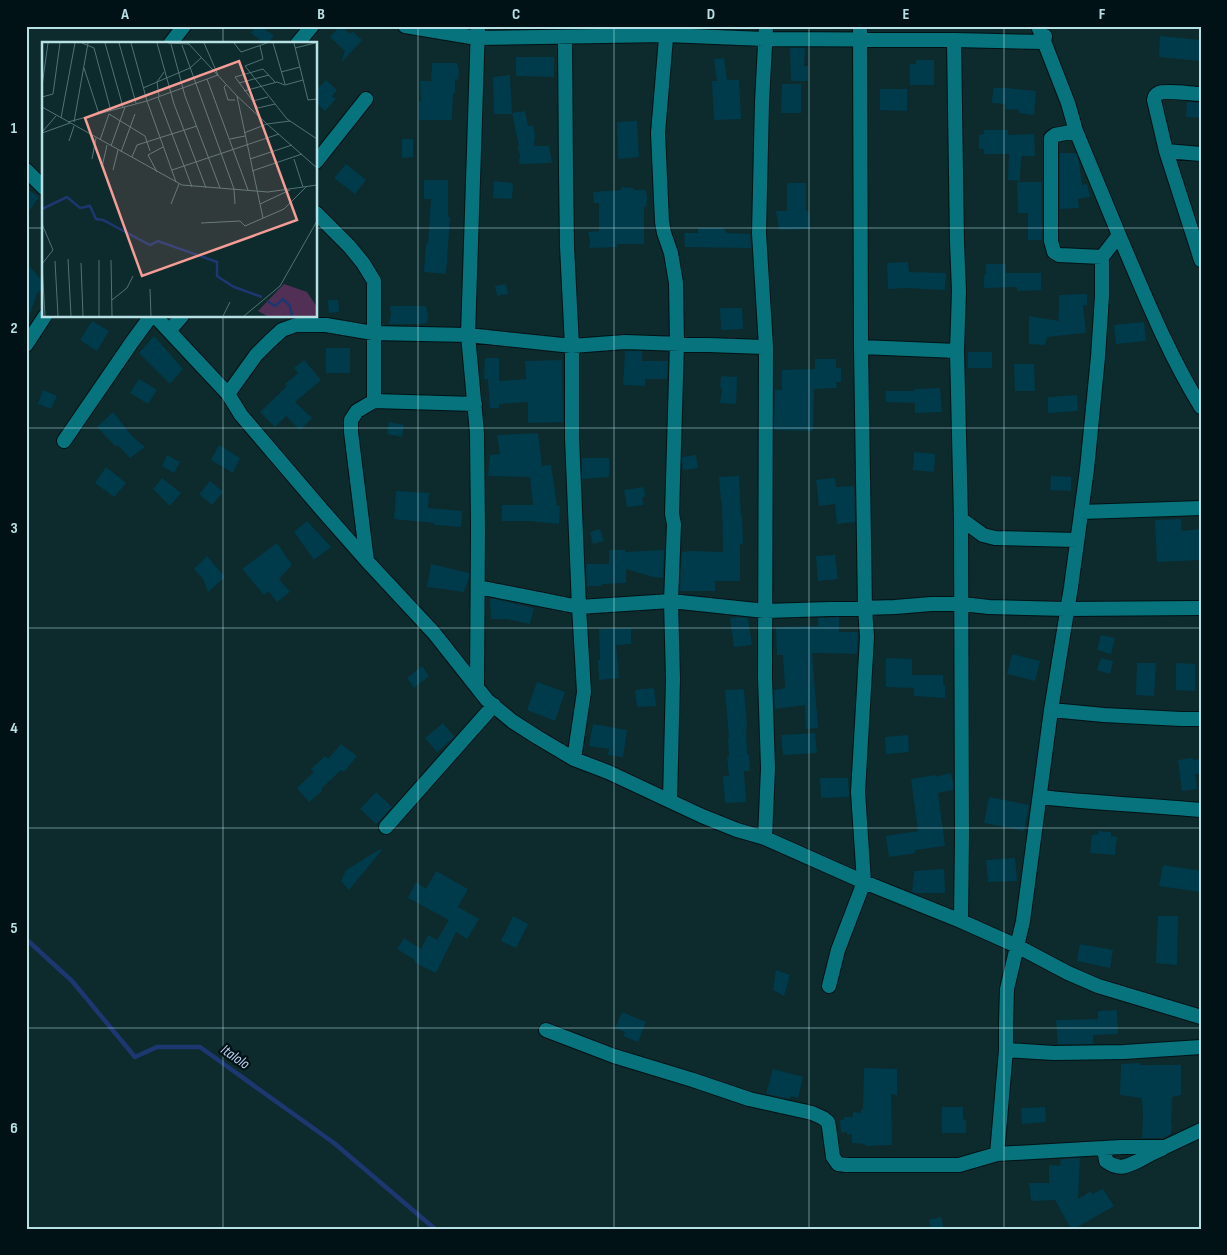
<svg xmlns="http://www.w3.org/2000/svg" width="1227" height="1255" font-family="'Sofia Sans Condensed',sans-serif">
<style>
.lines{fill:none;stroke-linecap:round;stroke-linejoin:round}
.stream{stroke:#1d3771;stroke-width:4.5}
.building{fill:#003b4c}
.street-casing{stroke:#001215;stroke-width:16}
.street{stroke:#07747d;stroke-width:14}
.grid{fill:none;stroke:#b8e1e5;stroke-width:1;stroke-opacity:0.55}
.labels{text-anchor:middle;dominant-baseline:central;stroke-width:4.5;stroke-linejoin:round;paint-order:stroke}
.water-label{font-size:15px;font-style:italic;fill:#c1d3f7;stroke:#001215}
.inset-river{fill:none;stroke:#1d3771;stroke-width:2.5}
.inset-road{fill:none;stroke:#517376;stroke-width:1}
.view{fill:#f59c96;fill-opacity:0.15;stroke:#f59c96;stroke-width:2.5}
.inset-edge{fill:none;stroke:#b8e1e5;stroke-width:2.5}
.neatline{fill:none;stroke:#b8e1e5;stroke-width:2}
.grid-label{font-size:16px;text-anchor:middle;font-weight:bold;fill:#b8e1e5}
</style>
<rect width="100%" height="100%" fill="#0d2a2c"/>
<g class="lines">
<path class="stream" d="M26 939 72 981 135 1057 157 1047H200L334 1143 435 1229"/>
</g>
<path class="building" d="M256 26H261L274 36 267 44H265L251 33Z
M340 26 351 34 352 31 362 40 341 63 345 51 330 37Z
M1160 36 1201 40V61L1159 57Z
M790 48H805L804 66H808V81H791Z
M516 57H554V77L516 76Z
M724 58 727 80H739L741 119 714 120 712 81H717L714 59Z
M916 60H934V85H910V64H916Z
M432 63H457L459 72 458 80 455 79V93H453L452 120H419V101H421L420 81H431Z
M510 75 512 114H494L493 77Z
M326 80 337 90 332 96 336 99 325 111 316 103V90Z
M782 84H801V113H781Z
M993 88H1007L1036 91 1034 115 1019 113V110L1005 109 1006 104 992 103Z
M880 89H907V111L880 110Z
M1187 102 1201 103V118L1186 117Z
M525 111 528 126H533L535 135 534 146H549L552 163 519 164 520 155 517 146H519L512 113Z
M637 121 639 157 618 159 617 122Z
M984 130H1008V135L1034 134 1035 156H1021L1020 181 1008 180 1009 154H984V149H979V135L984 134Z
M402 139H413V157L402 158Z
M1060 153H1076L1079 162 1082 185 1087 184 1090 197 1078 199 1079 208 1060 209Z
M346 164 366 180 355 194 334 178Z
M424 180H448V217H450L446 274 424 272 426 243 428 244 431 199H424Z
M494 181 513 183 512 199 493 198Z
M1017 182H1042V240H1028V213H1018Z
M787 183H806V211H808L810 221 808 229 779 230 776 211H787Z
M621 187 634 188V190H646L647 199 646 207H644V244H617V247L589 248 590 241 588 232 599 231V203H594L593 192 622 190Z
M26 188 39 197 26 215Z
M698 228H723L727 233 750 234 751 248 685 247 684 233H698Z
M26 262 44 283V288L37 293 28 320H26Z
M908 262 909 272 946 273 945 290 906 288 888 289 887 263Z
M986 264H1006V273H1041V290L1017 291V287L984 288V275H986Z
M506 284 508 294 497 296 495 286Z
M1087 294V305H1083L1086 333 1047 337 1045 345 1029 344V316L1059 321 1058 315H1059V295Z
M328 300H338L339 312 329 313Z
M390 306H426L428 315 427 323 420 324H389L391 315Z
M720 308H742L743 329 721 330Z
M92 321 109 331 97 351 80 340Z
M1144 322 1146 341 1116 344 1114 325Z
M154 336 183 369 170 384 139 353Z
M326 348H350V373H326Z
M625 351H642V361H668L667 379H645V386L623 385Z
M968 352H992V368H968Z
M485 358H499V381L526 379 525 361 562 360 563 422 528 423V402L499 404V408H490L488 379H484Z
M815 359H836V368H841V382H836L837 388 814 389 813 431 774 430 775 390H782V370L815 369Z
M304 360 321 380 295 402 312 418 300 430 286 416 275 427 260 412 287 386 285 384 298 373 294 368Z
M1014 364H1034L1035 391H1015Z
M721 376 737 377 736 404 720 403 722 388 720 387Z
M139 379 157 390 148 404 130 393Z
M940 388 942 412 915 413V403L886 402V391H914V389Z
M43 390 57 396 51 409 38 404Z
M1077 395 1078 411 1048 413V397Z
M113 412 132 436 145 447 130 458 118 445 116 447 97 427Z
M389 422 404 425 402 437 387 434Z
M538 433 542 466 551 465 557 506H560L559 524 529 521H502V505H533L530 477 488 476 490 455 500 454 497 435Z
M219 445 240 458 233 473 211 460Z
M914 452 935 454 934 472 913 470Z
M167 455 180 462 174 473 162 466Z
M696 455 698 468 683 470 682 457Z
M582 458H609V477L582 479Z
M106 467 126 483 114 497 95 483Z
M739 476 741 516H742L743 544H740V581H715V591H680L682 552 690 551 723 552 722 501H721L719 477Z
M1051 476 1071 477V491L1050 490Z
M162 478 181 493 170 506 153 489Z
M835 478 836 487 854 486 855 522 837 524 835 504 819 506 816 480Z
M210 481 223 492 212 505 199 494Z
M644 487 645 496 642 498 643 505 627 507 624 490Z
M396 491 429 493 428 508 462 511 461 527 434 525V523L394 519Z
M1181 519 1182 531 1201 529V560L1157 562 1155 520Z
M307 521 331 547 314 560 294 532Z
M600 529 604 541 593 544 590 532Z
M277 543 292 565 279 579 290 592 277 602 268 591 264 595 242 569Z
M609 550H625V552L664 550 663 578 653 577 626 569V583L602 584V586H587L586 564H609Z
M835 555 838 579 818 581 816 556Z
M207 556 225 577 208 592 203 579 194 569Z
M431 564 469 573V577L464 592 427 587Z
M490 599H495L534 608 530 624 507 619H491Z
M739 617 748 618 752 645 734 647 730 618Z
M839 617V632H858L857 654 814 653 812 654 818 728 806 729 805 705 775 709 774 690 785 688 783 655H777L776 627 818 626V618Z
M631 628V644L616 645 619 678 599 680 598 660H600L599 629Z
M1101 635 1115 638 1111 654 1097 650Z
M1012 654 1040 661 1035 681 1007 674Z
M886 658 912 659V675H943V685L945 686V698L914 696V688L886 687Z
M1101 658 1113 661 1110 674 1097 670Z
M1137 663H1156L1154 696 1136 695Z
M1176 663 1195 664V691L1176 690Z
M422 666 429 676 414 688 407 678Z
M537 682 565 692 555 721 527 710Z
M654 688 656 706 637 707 635 690Z
M744 689 747 727H746L747 754H749L750 771H744L746 802 725 803 723 776H729L727 756H729L728 738H729L725 690Z
M443 723 454 737 437 752 425 738Z
M593 724 627 730 623 757 608 755 609 749 589 746Z
M815 733 817 753 783 755 781 735Z
M908 735 909 752 886 754 885 737Z
M341 744 357 756 344 772 341 770 321 789 322 791 309 802 297 788 314 772 311 769 325 756 328 759Z
M1193 758V760L1201 759V774H1195L1197 789 1182 791 1178 760Z
M951 773 953 783V790L938 793 945 846 915 850 916 853 889 857 886 836 918 831 911 779 935 775V777Z
M820 778H848L849 797 821 798Z
M376 792 392 807 376 824 360 809Z
M989 797 1029 805 1024 831 984 823Z
M1098 831 1111 832V836L1117 837 1115 855 1090 853 1092 835 1098 834Z
M380 849 382 850 349 890 341 881 346 870Z
M1015 858 1017 881 988 882 986 860Z
M1163 865 1201 871V892L1159 886Z
M944 869 945 893H916L912 892 914 871Z
M436 871 468 889 458 907 479 919 467 939 456 932 436 973 414 962 415 960 397 949 404 938 421 949 428 935 437 940 449 920 408 898 416 882 426 889Z
M513 916 528 924 516 948 501 941Z
M1158 916H1178L1177 965 1156 963Z
M1080 944 1113 950 1110 968 1077 961Z
M776 970 790 975 784 996 773 990Z
M1117 1010 1118 1034 1093 1035V1044H1058L1056 1020 1098 1019V1011Z
M622 1012 646 1022 638 1042 623 1036 625 1032 615 1028Z
M1140 1063V1065H1181V1095L1172 1097 1171 1124H1172L1171 1134 1163 1138H1142L1143 1118 1142 1098 1120 1095 1121 1064Z
M864 1068 897 1069V1095L891 1094 892 1145 865 1146V1144L852 1143V1134L847 1135V1132L841 1133 840 1120H843L844 1117H853V1112L861 1113V1109H863Z
M773 1069 803 1077 798 1098 791 1096 790 1099 766 1094Z
M942 1107H963V1119L966 1120V1133H942Z
M1045 1107 1046 1122 1022 1124 1021 1108Z
M1080 1158 1078 1199 1091 1191 1092 1194 1103 1189 1114 1206 1074 1229H1071L1055 1200 1031 1201 1029 1183H1049V1165L1060 1166 1061 1159Z
M941 1217 944 1229H931L929 1220Z"/>
<g class="lines">
<g class="street-casing">
<path id="street" d="M405 26 477 38 667 35 765 39 954 40 1044 42 1045 36
M667 26 658 133 662 222 664 233 671 253 676 283 677 343 672 514 674 524 671 601 673 679 670 800
M565 38 566 174 567 246 572 346V438L579 607 584 692 574 759
M954 40 957 242 959 291 957 351 961 519 962 837 961 921
M170 44 184 26
M297 44 312 26
M1201 94C1192 94 1166 90 1159 93 1155 95 1155 96 1154 100L1166 151 1201 260
M1076 131 1055 135 1051 138V241L1054 252 1059 255 1102 257
M1166 151 1201 154
M316 162 366 99
M26 170 44 188
M316 213 349 246 363 263 374 281V401
M1119 235C1144 293 1167 352 1201 407
M155 316 228 394 241 415 323 511 367 561 434 633 487 700 512 721 537 737 574 759 608 772 702 816 737 830 765 838 864 882 961 921 1017 946 1068 973 1098 986 1201 1017
M169 331 182 316
M26 345 45 316
M861 347 957 351
M228 394 256 355 270 341 282 330 296 325H326L373 333 468 335 572 346 625 342 766 347
M64 441 132 342 151 316
M1081 512 1201 508
M961 519 983 535 995 538 1077 540
M367 561 351 432V420L357 411 374 401 475 404
M478 587 579 607 671 601 765 611 895 607 931 604H962L989 607 1066 609 1201 608
M477 686 478 528 477 433 468 335 478 26
M1051 710 1104 715 1181 719H1201
M1040 797C1093 803 1147 805 1201 810
M386 827 494 705
M765 838 768 768 765 677 766 347 759 233 762 102 766 26
M829 986 838 950 864 882 858 792 867 637 865 608 861 347 860 26
M546 1030 614 1056 693 1080 749 1099 812 1113 823 1118 828 1122 829 1127 833 1157 838 1164 846 1165H959L997 1154 1121 1147H1165L1201 1130
M1006 1050 1054 1053 1124 1052 1201 1047
M1104 1148 1106 1161C1120 1171 1127 1166 1140 1160 1147 1156 1154 1152 1162 1149
M997 1154 1006 1050V1023L1007 989 1023 921 1051 710 1071 587 1087 469 1098 357 1102 296V257L1119 235 1076 131 1068 103 1038 26"/>
</g>
<use href="#street" class="street"/>
</g>
<path class="grid" d="M223 26V44M418 26V1229M614 26V1229M809 26V1229M1004 26V1229M26 228H44M316 228H1201M223 316V1229M26 428H1201M26 628H1201M26 828H1201M26 1028H1201"/>
<g class="labels">
<g class="water-label">
<text transform="translate(235 1057) rotate(35)">Italolo</text>
</g>
</g>
<g transform="translate(42 42)">
<rect width="275" height="275" fill="#0d2a2c"/>
<path d="M242 242 265 250 275 265V274H225L216 269Z" fill="#523056"/>
<path class="inset-river" d="M0 167 25 155 38 166 48 164 54 177 61 178 108 203 116 199 175 220V234L192 245 220 255M225 259 233 264 241 257 248 264 250 274"/>
<path class="inset-road" d="M40 1 52 6 69 69M63 1 81 65M77 1 94 61M89 1 105 59 134 140M115 1 132 62 164 146M126 1 147 2M146 1 195 54 221 176M192 1 199 10 225 1M231 1 243 42M252 1 266 58 275 57M129 2 143 54 178 146M140 3 192 147 193 162M218 4 221 17 203 24 245 77 275 97M253 6 273 1M42 26 57 72M239 30 258 25M165 37 206 148M197 41 227 33M184 43 182 45 186 58H193M0 44 6 1M101 46 148 26 159 16M202 49 235 40 243 43 261 38M117 54 115 40 122 30M195 54 225 82 248 79M0 55 11 52 18 1M116 55 150 145M211 59 226 55M233 62 216 66 193 35 221 27 233 40M0 65 140 143 226 150 275 143M67 72 103 94 108 109M19 76 33 1M26 80 105 59 176 33 162 1M32 80 46 1M0 90 14 74M0 91 28 81M202 91 225 82 275 126M188 97 203 94M58 98 67 72M27 99 32 84M69 104 83 65M79 110 93 72M90 115 95 103 155 84M50 117 54 96M208 117 250 103M252 117 261 145M60 125 65 103M71 128 76 108M130 128 237 92M210 129 260 112M115 130 106 113 121 105M129 162 137 142M218 162 248 148M159 181 198 179 203 184 242 167 264 145M0 182 11 208 0 222 3 274M26 217 29 274M69 218 70 274M13 219 16 274M39 221 41 274M108 247 109 274M70 258 85 246 91 234M57 274V218M181 274 188 260M202 274 238 244 275 179"/>
<path class="view" d="M197 19 255 178 100 234 43 76Z"/>
<rect width="275" height="275" class="inset-edge"/>
</g>
<rect width="1227" height="1255" fill="none" stroke="#001215" stroke-width="55"/>
<rect x="28" y="28" width="1172" height="1200" class="neatline"/>
<g class="grid-label">
<text x="125" y="19">A</text>
<text x="321" y="19">B</text>
<text x="516" y="19">C</text>
<text x="711" y="19">D</text>
<text x="906" y="19">E</text>
<text x="1102" y="19">F</text>
<text x="14" y="133">1</text>
<text x="14" y="333">2</text>
<text x="14" y="533">3</text>
<text x="14" y="733">4</text>
<text x="14" y="933">5</text>
<text x="14" y="1133">6</text>
</g>
</svg>
